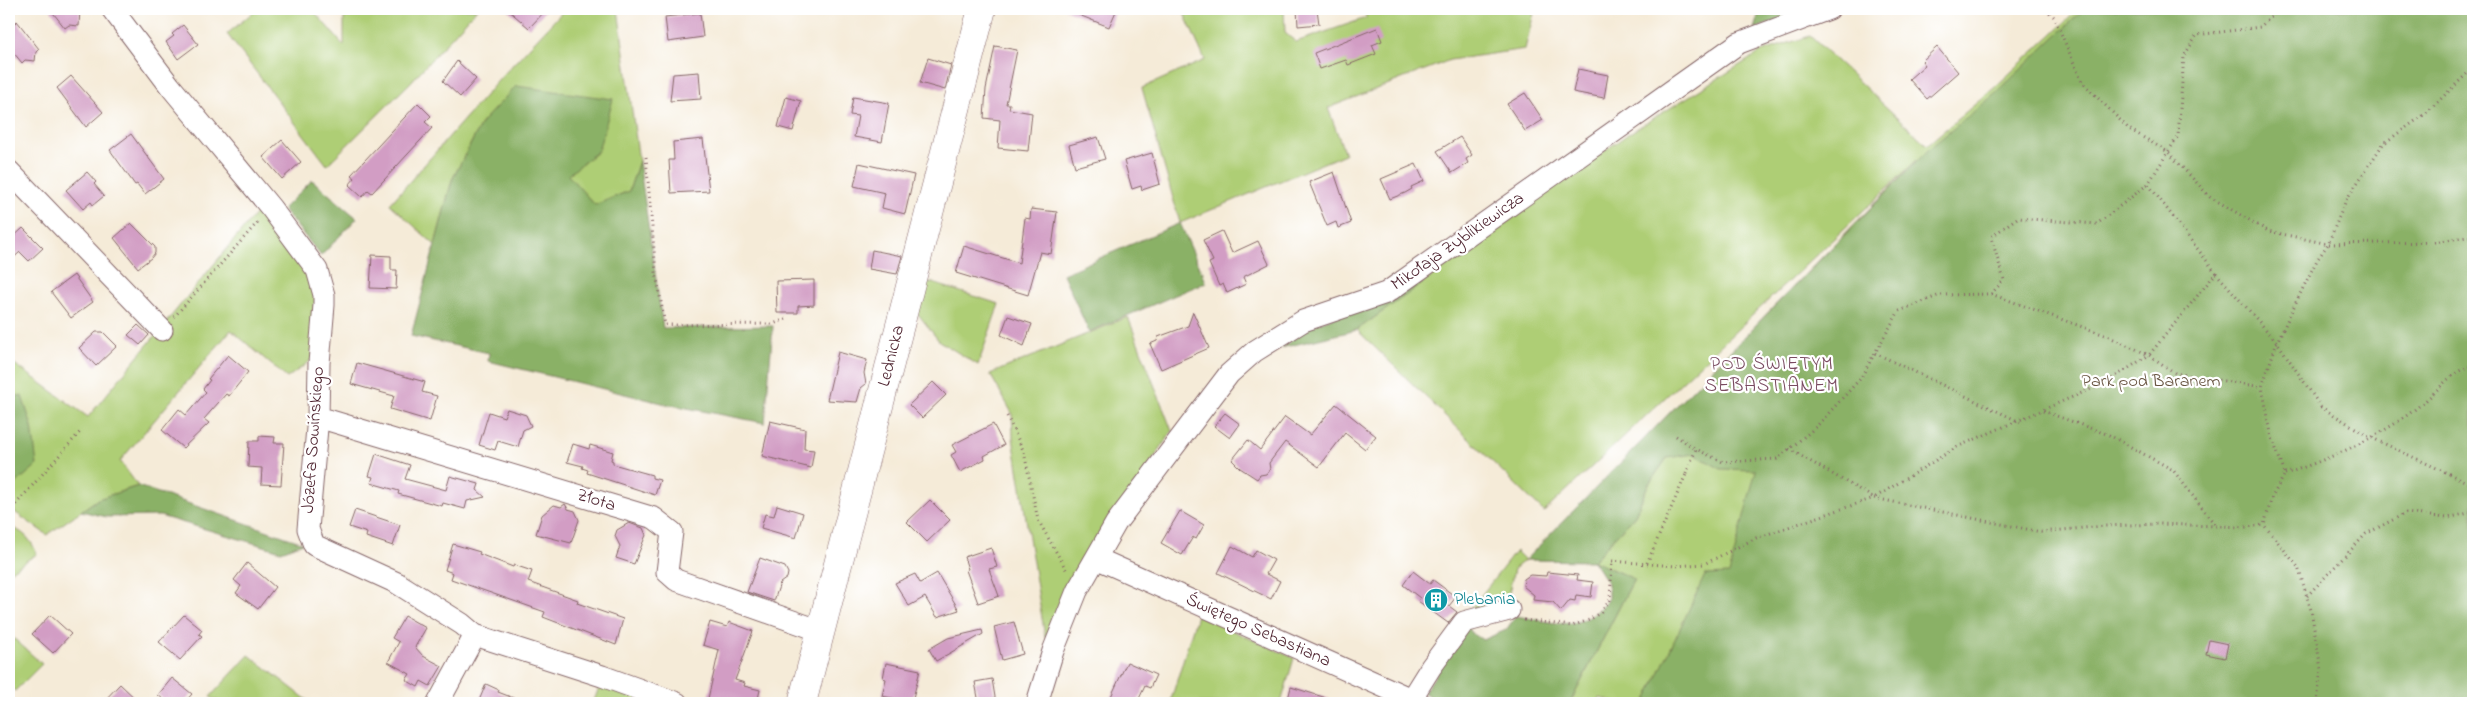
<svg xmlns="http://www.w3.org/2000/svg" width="2482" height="712" font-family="'Indie Flower',sans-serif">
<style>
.green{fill:#aece75;stroke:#7c7650}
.forest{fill:#8ab166;stroke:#6a6848}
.building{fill:#d29dc4}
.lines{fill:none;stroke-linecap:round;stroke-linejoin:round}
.street-casing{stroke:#866668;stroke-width:23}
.secondary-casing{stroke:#866668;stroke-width:29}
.path{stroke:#866668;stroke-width:3;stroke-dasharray:1 4;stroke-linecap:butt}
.street{stroke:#fff;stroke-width:21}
.secondary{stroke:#fff;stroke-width:28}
.labels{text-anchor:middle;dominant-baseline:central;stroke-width:4.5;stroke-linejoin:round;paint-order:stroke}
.street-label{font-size:18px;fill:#4a1f2b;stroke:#fff}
.park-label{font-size:18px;fill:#685441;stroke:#fff}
.culture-label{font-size:18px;fill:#0d838f;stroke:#fff;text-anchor:start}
.neighbourhood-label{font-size:19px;letter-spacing:1px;fill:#7a4b61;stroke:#fff}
</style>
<rect width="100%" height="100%" fill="#fff"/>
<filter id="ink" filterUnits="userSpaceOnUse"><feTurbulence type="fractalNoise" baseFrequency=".02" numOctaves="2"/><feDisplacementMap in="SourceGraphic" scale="10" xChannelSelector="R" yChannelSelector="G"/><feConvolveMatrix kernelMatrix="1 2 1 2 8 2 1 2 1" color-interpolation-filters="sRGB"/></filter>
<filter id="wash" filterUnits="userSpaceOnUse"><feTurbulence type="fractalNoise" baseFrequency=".0096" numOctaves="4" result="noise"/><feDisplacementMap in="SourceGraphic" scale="20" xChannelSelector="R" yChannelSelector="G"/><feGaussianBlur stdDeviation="1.12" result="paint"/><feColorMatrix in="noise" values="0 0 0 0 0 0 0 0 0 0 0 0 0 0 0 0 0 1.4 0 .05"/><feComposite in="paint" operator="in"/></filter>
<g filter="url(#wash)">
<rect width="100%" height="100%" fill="#f5ebd8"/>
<path class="green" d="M257 9H312L344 46V9H477L410 83 327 165 227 34Z
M565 9H618L639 161 629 191 595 205 567 175 598 151 482 122 452 180 435 245 390 204 504 74Z
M1182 9H1284L1285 33 1296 42 1366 18 1365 9H1535L1525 49 1450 60 1328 108 1345 154 1180 223 1142 88 1205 60Z
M2079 9H2473V703L1693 604 1645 703H1616L1600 698 1598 703H1570L1634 579 1593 561 1635 515 1648 485 1667 458 1660 423 1917 160 1544 512 1357 330 1628 134 1761 52 1810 36 1927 145 1994 88Z
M257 212 310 274 316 291 313 359 287 378 231 330 120 461 138 486 98 499 47 535 9 508V360L88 417Z
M923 280 999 304 978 365 939 341 915 310Z
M1128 317 1172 431 1076 575 1045 637 1013 438 1012 413 990 374Z
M9 527C23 530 32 541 37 554L9 572Z
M1516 551 1525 560 1514 569 1508 597 1510 602 1496 598 1486 604 1476 617 1469 611Z
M1197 615 1294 658 1281 703H1170Z
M9 634 42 664 15 691 9 686Z
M249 655 311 703H222L210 697Z
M600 685 659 703H593Z"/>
<path class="forest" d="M1760 9H1812L1754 29Z
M2084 9H2473V703H1645L1705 575 1729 574 1756 470 1721 469 1694 454 1667 458 1648 485 1635 515 1593 561 1634 579 1570 703H1442L1424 693 1467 626 1470 632 1483 640 1506 630 1516 616C1556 622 1579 635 1608 600V584L1593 561 1525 560 1931 147 1995 94Z
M516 86 613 99 598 151 568 175 595 205 629 191 639 161 663 328 773 326 765 423 666 404 488 361 489 353 411 336 452 180 482 122Z
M312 180 357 218 321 256 283 209Z
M1180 223 1206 282 1089 332 1063 274Z
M1423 283 1357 330 1281 348 1313 325Z
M9 395 22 396 32 426 37 465 13 486 9 479Z
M138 486 303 543 281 551 160 516 107 517 81 511 98 499Z"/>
<g id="blocks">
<path class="building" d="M50 9H80L79 26 69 25 65 28Z
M507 9H547L529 28Z
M1064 9H1117L1109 27Z
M1297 9H1317L1319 24 1298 26Z
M700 13 703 37 668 42 665 17Z
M17 21 39 49 36 52 35 61 25 60 22 63 9 47V28Z
M183 25 198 44 178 59 166 42 174 36 172 34Z
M1377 28 1382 41 1372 45 1376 54 1348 65 1346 60 1320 69 1314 53Z
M995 46 1017 50 1006 104H1010L1009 109 1032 113 1028 151 998 148 1000 120 984 118 986 89Z
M1937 47 1958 72 1927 99 1909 79 1925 65 1922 61Z
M928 58 951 65 945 90 920 83Z
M457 61 476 79 460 97 443 81Z
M1578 69 1608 75 1604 98 1573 92Z
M699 72 701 99 670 101 673 74Z
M71 76 103 112 86 127 57 88Z
M1525 93 1543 120 1525 131 1507 104Z
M786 97 801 101 793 131 778 127Z
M853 97 889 103 882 142 854 137 858 116 850 115Z
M418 103 431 116 425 122 432 128 372 193 368 190 362 197 349 185 355 178 351 175Z
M131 134 164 179 145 194 137 184 135 185 110 150Z
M1098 137 1105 159 1075 167 1069 145Z
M1460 137 1472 155 1466 159 1468 163 1452 173 1437 151Z
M703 139 709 191 671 193 669 160H674L673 142Z
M282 140 301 162 282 179 263 157Z
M1152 153 1160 184 1142 190 1141 186 1132 189 1124 161Z
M859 163 914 175 905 214 882 208 885 193 854 186Z
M1416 164 1424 181 1411 187 1412 189 1405 193 1390 199 1381 179Z
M87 172 96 182 94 184 104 196 93 205 91 202 83 209 66 190Z
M1334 172 1351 223 1338 228 1336 222 1327 226 1309 182Z
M1031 209 1057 212 1051 254 1040 252 1028 295 956 273 964 246 1019 263 1025 218 1030 219Z
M131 223 155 247V253L151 258 138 268 114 238Z
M23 228 43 248 29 261 20 252 9 262V241Z
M1222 231 1232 253 1258 241 1269 264 1243 277 1246 284 1227 293 1223 284 1219 286 1209 263 1213 261 1203 240Z
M872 250 902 256 897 274 869 269Z
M372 255 391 256V270H397L396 289 370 288Z
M74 275 93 302 71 318 51 292Z
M814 280V305L798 306V313H777L776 281Z
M1193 312 1209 348 1161 369 1150 344 1157 341 1158 337 1188 326Z
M1008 316 1032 324 1024 346 1001 335Z
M138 325 149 335 140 345 128 335Z
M96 332H103L117 346 96 366 79 348Z
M838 352 867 360 864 373 866 384 861 388 857 402 827 400Z
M228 355 248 372 229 396 226 394 204 419 209 423 183 448 162 430 179 409 186 415 206 392 203 389 210 380 208 379Z
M357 363 425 382 422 392 437 396 430 421 390 409 394 396 351 384Z
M933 382 946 395 922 418 909 405Z
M1336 404 1376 436 1365 449 1345 433 1319 467 1285 442 1269 463 1270 469 1266 474 1260 475 1257 479 1240 468 1232 460 1248 440 1260 450 1285 417 1310 435Z
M507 409 526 415 531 426 523 430 518 447 498 441 495 450 479 445 489 412 504 417Z
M1225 413 1240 424 1230 438 1214 426Z
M770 421 805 429 804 449 814 450 811 468 762 456Z
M993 424 1004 445 984 456 985 459 960 472 951 455 956 452 952 445Z
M259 436 275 437 274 443H284L281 485 261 484 262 468 248 467 249 441H259Z
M573 444 589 449 590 445 613 452 611 460 613 461V464L652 475V478L660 480 655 495 587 473 588 470 582 468 583 466 567 462Z
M376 454 410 465 405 479 446 490 450 476 479 484 477 490 485 497 467 501 465 509 443 503 442 506 398 494 399 491 371 483 373 477 369 476Z
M930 500 950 520 927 542 907 522Z
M565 504 568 509 575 511 579 520 571 543 536 534 542 515 554 505 561 507Z
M777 505 803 513 796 538 761 528 765 514 774 516Z
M355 510 400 525 393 546 366 537 367 533 349 527Z
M1180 511 1204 525 1196 539 1193 537 1182 555 1161 543Z
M629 523 643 528 646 535 634 564 616 558 620 546 615 536 617 530Z
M453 544 480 552 479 554 513 567 514 565 532 571 528 582 578 600 577 603 623 619 616 645 543 617 545 612 451 579 453 573 445 570Z
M1232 546 1252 557 1256 550 1274 560 1266 574 1280 581 1271 599 1218 573Z
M991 548 997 567 989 569 999 596 978 603 966 570 968 569 964 557Z
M760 558 785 567 788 573 787 578 780 583 774 601 747 592Z
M247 563 275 587 258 609 236 593 241 586 234 580Z
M1413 571 1430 584 1433 580 1456 597 1449 606 1457 612 1448 623 1418 601 1420 598 1403 585Z
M1547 572 1578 575 1577 580 1593 582 1591 597 1576 595 1575 601 1570 600 1561 611 1553 602 1533 600 1534 595 1523 586 1524 579 1530 575 1546 576Z
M937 573 959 610 937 617 925 597 909 606 895 583 915 574 920 583Z
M50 615 71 634 53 653 32 634Z
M184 615 202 630 199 634 202 636 180 660 159 642Z
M405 616 426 628 415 647 423 656 442 666 430 686 421 681 418 687 406 680 410 674 388 662 399 642 392 638Z
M710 622 727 627 729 622 753 631 735 680 745 683 744 686 760 690 757 703H707L719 650 703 645Z
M1014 622 1023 654 1002 660 994 627Z
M982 630 983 634 936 661 929 649 948 638Z
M2209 640 2228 644 2225 658 2206 654Z
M1127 662 1156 675 1150 688 1145 686 1137 703H1108Z
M886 663 920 670 912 702 882 696 886 679 883 678Z
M172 678 192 694 184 703H168L158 695Z
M992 679 996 703H979L975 682Z
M120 684 140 703H102Z
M486 684 499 690 498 692 526 703H478Z
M1291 687 1333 700 1332 703H1287Z"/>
</g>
</g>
<g filter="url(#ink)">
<use href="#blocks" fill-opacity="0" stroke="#866668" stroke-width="1"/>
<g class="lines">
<g class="street-casing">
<path id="street" d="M112 9 170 86 271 208 317 270 324 295V305L319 363 318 417 308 529 314 545 397 583 462 624 475 635 602 676 677 703
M9 171 162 330
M318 417 654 518 672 532 667 572 676 580 821 631
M1096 558 1420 703
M1411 699 1431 667 1464 622 1509 610
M438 703 475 635
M1037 703 1053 651 1077 591 1116 523 1229 374 1255 351 1303 321 1386 293 1739 43 1829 9"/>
</g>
<g class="secondary-casing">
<path id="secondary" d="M802 703 982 9"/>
</g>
<path class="path" d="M2046 9 2054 17 2082 82 2129 129 2168 152 2210 197 2268 231 2328 244 2434 242 2473 236
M646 157 656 273 665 325 773 324 789 318
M2216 273 2277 342 2321 407 2370 437 2473 485
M1991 294 2105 335 2149 355 2175 373 2262 387
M174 317 258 222
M1875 353 2020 422
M2043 411 2109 435 2173 470 2216 526
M1007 416 1024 452 1038 520 1067 571
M1676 436 1696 449
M1789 449 1874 498 1957 447 2107 382 2149 355 2216 273 2148 184
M1686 474 1696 449 1723 462 1777 459 1816 427 1860 379 1899 311 1940 295 1991 294 2004 280 1991 237 2017 218 2097 224 2148 184 2178 136 2184 56 2197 35 2260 27 2280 9
M2285 474C2331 458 2380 438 2419 406 2439 391 2448 373 2473 365
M9 512 80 432
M1647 563 1687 472
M2307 596 2366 534 2406 513 2447 518 2473 512
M1524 620 1572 626 1589 620 1601 612 1610 600 1612 561 1675 566 1704 564 1756 538 1874 498 2041 532 2105 526 2158 524 2246 527 2264 525
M2317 703 2321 669 2311 610 2298 567 2264 525 2272 497 2285 474 2272 438 2262 387 2277 342 2299 296 2317 260 2328 244 2346 200 2383 144 2425 114 2473 68"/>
<use href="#street" class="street"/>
<use href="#secondary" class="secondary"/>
</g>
</g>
<defs>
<g id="building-disc" transform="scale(1.25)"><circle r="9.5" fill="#0f9aa8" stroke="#fff"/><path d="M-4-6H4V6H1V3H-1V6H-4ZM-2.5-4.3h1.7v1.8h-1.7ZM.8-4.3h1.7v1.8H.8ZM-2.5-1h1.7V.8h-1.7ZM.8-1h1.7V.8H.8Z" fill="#fff"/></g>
</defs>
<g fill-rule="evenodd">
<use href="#building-disc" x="1436" y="600"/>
</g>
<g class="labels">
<g class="street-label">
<text transform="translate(1458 242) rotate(-35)">Mikołaja Zyblikiewicza</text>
<text transform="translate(892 356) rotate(-76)">Lednicka</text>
<text transform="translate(314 440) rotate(-86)">Józefa Sowińskiego</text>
<text transform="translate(596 501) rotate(17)">Złota</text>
<text transform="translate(1258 631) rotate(24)">Świętego Sebastiana</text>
</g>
<g class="park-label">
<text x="2151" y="382">Park pod Baranem</text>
</g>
<g class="culture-label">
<text x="1454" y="600">Plebania</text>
</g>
<g class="neighbourhood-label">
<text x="1772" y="364">POD ŚWIĘTYM<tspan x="1772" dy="22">SEBASTIANEM</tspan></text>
</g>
</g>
<rect width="2482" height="712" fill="none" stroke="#fff" stroke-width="30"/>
</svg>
